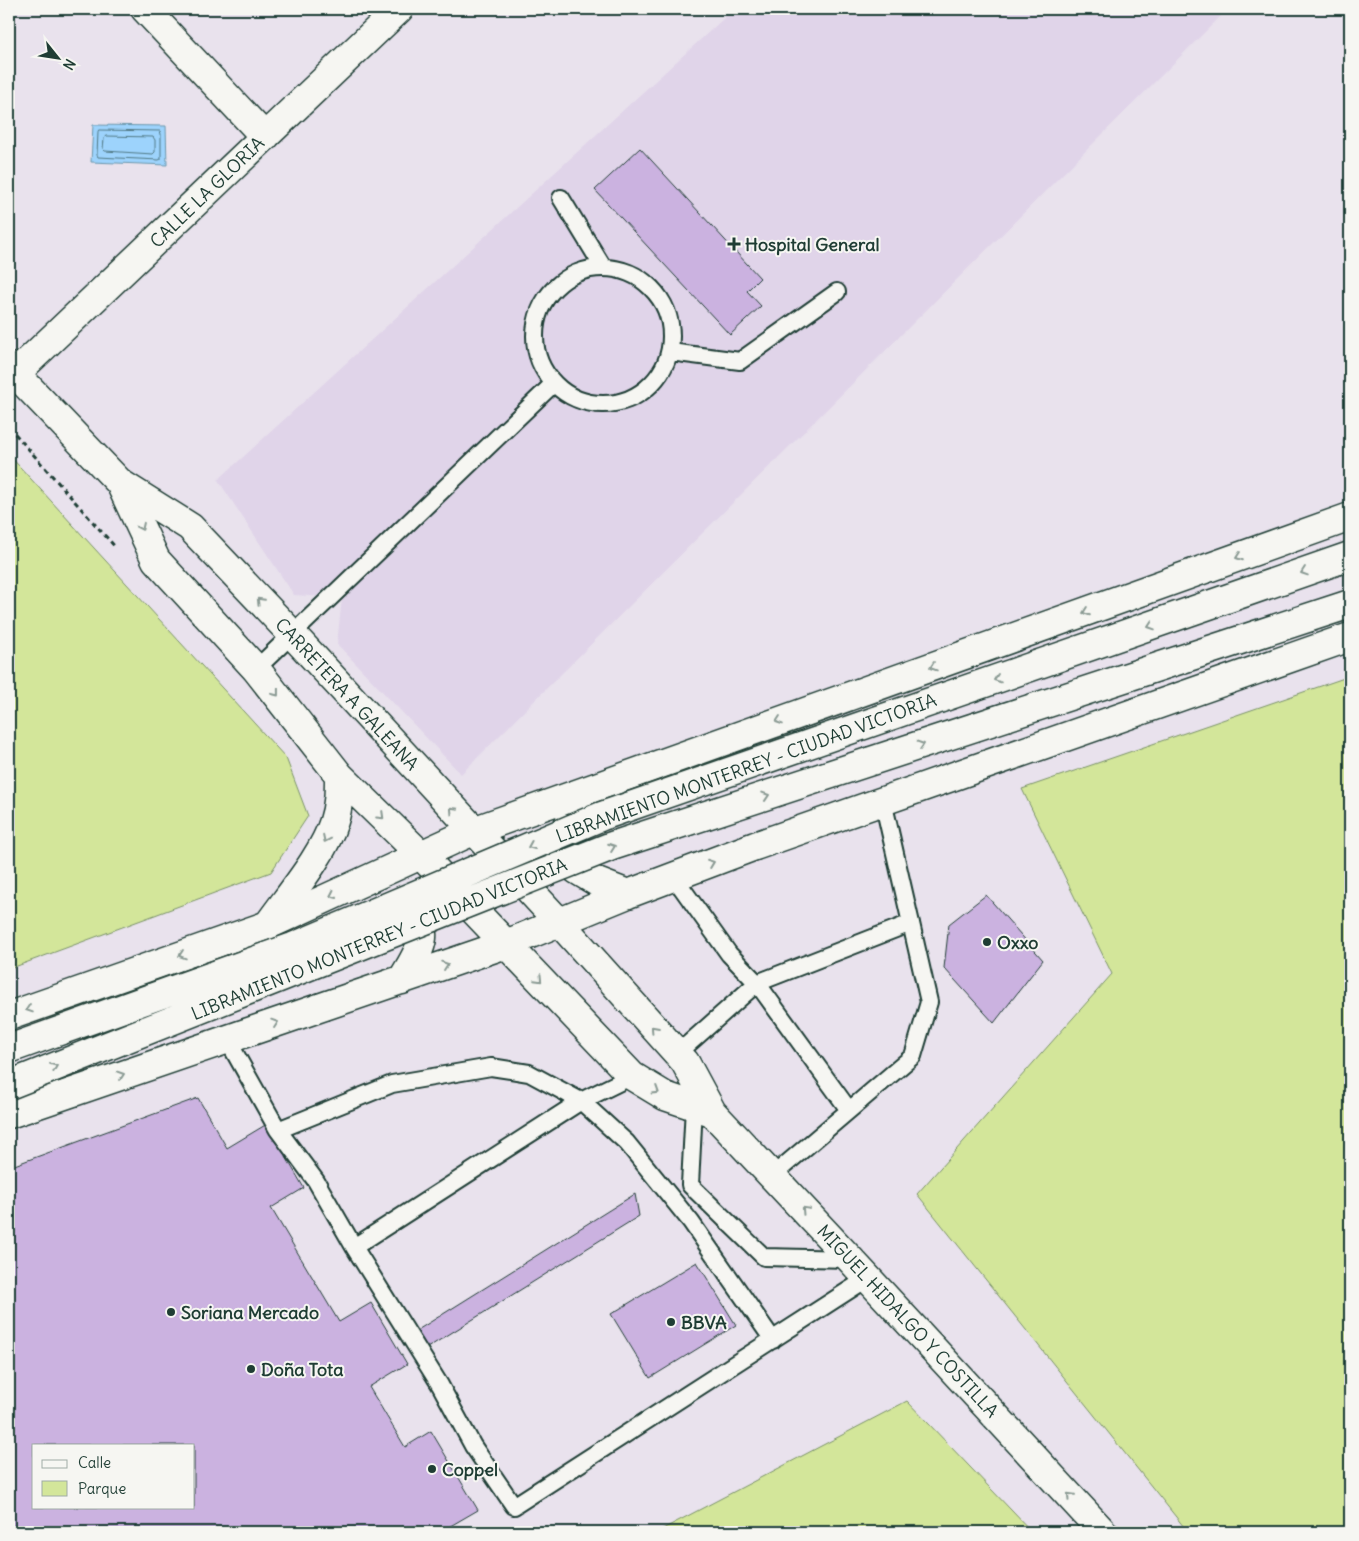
<svg xmlns="http://www.w3.org/2000/svg" width="1359" height="1541" font-family="Delius,sans-serif">
<style>
.built{fill:#e0d4e9}
.green{fill:#d3e69a;stroke:#799267}
.water{fill:#9dd3fc;stroke:#6b97ac}
.lines{fill:none;stroke-linecap:round;stroke-linejoin:round}
.shore{stroke:#517984;stroke-width:1}
.building{fill:#cbb2e0;stroke:#1f3d34;fill-rule:evenodd}
.service-casing{stroke:#1f3d34;stroke-width:20}
.minor-casing{stroke:#1f3d34;stroke-width:31}
.tertiary-casing{stroke:#1f3d34;stroke-width:31}
.secondary-casing{stroke:#1f3d34;stroke-width:31}
.primary-casing{stroke:#1f3d34;stroke-width:31}
.path{stroke:#1f3d34;stroke-width:3;stroke-dasharray:5 4;stroke-linecap:butt}
.service{stroke:#f6f6f2;stroke-width:16}
.minor{stroke:#f6f6f2;stroke-width:28}
.tertiary{stroke:#f6f6f2;stroke-width:28}
.secondary{stroke:#f6f6f2;stroke-width:28}
.primary{stroke:#f6f6f2;stroke-width:28}
.trunk-bridge-casing{stroke:#1f3d34;stroke-width:31;stroke-linecap:butt}
.trunk-bridge{stroke:#f6f6f2;stroke-width:28}
.oneway{stroke:#8a9a93}
.poi-dot{fill:#1f3d34;stroke:#f6f6f2;stroke-width:2}
.labels{text-anchor:middle;dominant-baseline:central;stroke-width:4;stroke-linejoin:round;paint-order:stroke}
.street-label{font-size:18px;fill:#1f3d34;stroke:#f6f6f2}
.poi-label{font-size:18px;font-weight:bold;fill:#1f3d34;stroke:#f6f6f2;text-anchor:start}
</style>
<rect width="100%" height="100%" fill="#e9e2ed"/>
<filter id="ink" filterUnits="userSpaceOnUse"><feTurbulence type="fractalNoise" baseFrequency=".02" numOctaves="2"/><feDisplacementMap in="SourceGraphic" scale="10" xChannelSelector="R" yChannelSelector="G"/><feConvolveMatrix kernelMatrix="1 2 1 2 8 2 1 2 1" color-interpolation-filters="sRGB"/></filter>
<g filter="url(#ink)">
<path class="built" d="M734 9H1228L461 774 337 644 342 598 294 595 218 480Z"/>
<path class="green" d="M9 455 286 758 308 816 271 872 9 969Z
M1350 676V1532H1188L917 1194 1112 974 1022 789Z
M907 1401 1032 1532H657Z"/>
<path class="water" d="M93 125 166 126 167 165 91 162Z"/>
<g class="lines">
<path class="shore" d="M99 130 160 131 161 134V159L159 160 98 157 97 155 98 132Z
M106 136 153 137 155 140V152L153 154 105 151 103 149 104 139Z"/>
</g>
<path class="building" d="M640 148 760 278 747 291 761 306 730 335 595 190Z
M986 895 1043 960 994 1023 944 968 949 924Z
M198 1098 227 1148 267 1124 304 1188 271 1208 339 1322 371 1303 407 1364 369 1387 405 1447 431 1431 478 1510 440 1532H9V1167ZM34 1445H194V1507H34Z
M635 1194 639 1216 427 1348 416 1331Z
M697 1262 736 1325 650 1378 611 1314Z"/>
<g class="lines">
<g class="service-casing">
<path id="service" d="M561 198 603 267
M535 336a68 68 0 1 1 136 0a68 68 0 1 1-136 0Z
M670 352 740 361 837 292
M256 669 552 385
M674 877 729 954 757 983 911 923
M227 1039 278 1130 392 1084 491 1067 529 1073 581 1101 627 1143 691 1222 773 1340
M677 1054 757 983 849 1110
M694 1106 690 1185 764 1257 850 1259
M278 1130 316 1181 354 1247 440 1385 473 1446 514 1506 868 1278
M772 1176 913 1056 929 1002 883 801
M354 1247 581 1101 632 1076"/>
</g>
<g class="minor-casing">
<path id="minor" d="M145 9 265 137
M15 374 399 9"/>
</g>
<g class="tertiary-casing">
<path id="tertiary" d="M574 810 568 826 567 850 577 870 597 882 628 894
M402 980C421 947 432 937 410 902
M9 1016 268 925 473 831 1350 517
M9 1114 506 944 628 894 755 846 1350 637"/>
</g>
<g class="secondary-casing">
<path id="secondary" d="M559 922 685 1062 712 1112 850 1259 1103 1532
M506 944 632 1076 665 1096 712 1112"/>
</g>
<g class="primary-casing">
<path id="primary" d="M9 367 120 483 190 527 292 634 559 922
M120 483 156 560 256 669 339 775 420 854 506 944
M268 925C289 895 323 856 334 821 339 806 339 791 339 775"/>
</g>
<path class="path" d="M9 427 116 548"/>
<use href="#service" class="service"/>
<use href="#minor" class="minor"/>
<use href="#tertiary" class="tertiary"/>
<use href="#secondary" class="secondary"/>
<use href="#primary" class="primary"/>
<g class="trunk-bridge-casing">
<path id="trunk-bridge" d="M9 1049 293 947 602 816 1350 556
M9 1085 612 846 1350 604"/>
</g>
<use href="#trunk-bridge" class="trunk-bridge"/>
</g>
<defs><path id="oneway-chevron" d="M-2-3.5L2.5 0L-2 3.5" fill="none" stroke-width="1.6" stroke-linecap="round" stroke-linejoin="round" transform="scale(1.25)"/></defs>
<g class="oneway">
<use href="#oneway-chevron" transform="translate(141 527) rotate(65)"/>
<use href="#oneway-chevron" transform="translate(1239 557) rotate(160)"/>
<use href="#oneway-chevron" transform="translate(1304 572) rotate(161)"/>
<use href="#oneway-chevron" transform="translate(260 601) rotate(-134)"/>
<use href="#oneway-chevron" transform="translate(1086 612) rotate(160)"/>
<use href="#oneway-chevron" transform="translate(1151 626) rotate(161)"/>
<use href="#oneway-chevron" transform="translate(933 667) rotate(161)"/>
<use href="#oneway-chevron" transform="translate(997 679) rotate(161)"/>
<use href="#oneway-chevron" transform="translate(276 693) rotate(52)"/>
<use href="#oneway-chevron" transform="translate(779 721) rotate(161)"/>
<use href="#oneway-chevron" transform="translate(921 745) rotate(-18)"/>
<use href="#oneway-chevron" transform="translate(766 796) rotate(-18)"/>
<use href="#oneway-chevron" transform="translate(453 810) rotate(-133)"/>
<use href="#oneway-chevron" transform="translate(381 816) rotate(44)"/>
<use href="#oneway-chevron" transform="translate(326 839) rotate(116)"/>
<use href="#oneway-chevron" transform="translate(531 846) rotate(157)"/>
<use href="#oneway-chevron" transform="translate(612 847) rotate(-20)"/>
<use href="#oneway-chevron" transform="translate(711 863) rotate(-21)"/>
<use href="#oneway-chevron" transform="translate(333 895) rotate(155)"/>
<use href="#oneway-chevron" transform="translate(182 955) rotate(161)"/>
<use href="#oneway-chevron" transform="translate(445 965) rotate(-19)"/>
<use href="#oneway-chevron" transform="translate(539 979) rotate(46)"/>
<use href="#oneway-chevron" transform="translate(29 1009) rotate(161)"/>
<use href="#oneway-chevron" transform="translate(275 1023) rotate(-19)"/>
<use href="#oneway-chevron" transform="translate(654 1029) rotate(-132)"/>
<use href="#oneway-chevron" transform="translate(54 1067) rotate(-22)"/>
<use href="#oneway-chevron" transform="translate(121 1075) rotate(-19)"/>
<use href="#oneway-chevron" transform="translate(656 1091) rotate(32)"/>
<use href="#oneway-chevron" transform="translate(805 1210) rotate(-133)"/>
<use href="#oneway-chevron" transform="translate(1070 1496) rotate(-133)"/>
</g>
</g>
<g class="poi-dot">
<path d="M731.5 236.5h5v5h5v5h-5v5h-5v-5h-5v-5h5z"/>
<circle cx="987" cy="942" r="5"/>
<circle cx="171" cy="1312" r="5"/>
<circle cx="671" cy="1322" r="5"/>
<circle cx="251" cy="1369" r="5"/>
<circle cx="432" cy="1469" r="5"/>
</g>
<g class="labels">
<g class="street-label">
<text transform="translate(207 192) rotate(-44)">CALLE LA GLORIA</text>
<text transform="translate(347 694) rotate(47)">CARRETERA A GALEANA</text>
<text transform="translate(746 768) rotate(-20)">LIBRAMIENTO MONTERREY - CIUDAD VICTORIA</text>
<text transform="translate(379 939) rotate(-22)">LIBRAMIENTO MONTERREY - CIUDAD VICTORIA</text>
<text transform="translate(908 1321) rotate(47)">MIGUEL HIDALGO Y COSTILLA</text>
</g>
<g class="poi-label">
<text x="745" y="244">Hospital General</text>
<text x="997" y="942">Oxxo</text>
<text x="181" y="1312">Soriana Mercado</text>
<text x="681" y="1322">BBVA</text>
<text x="261" y="1369">Doña Tota</text>
<text x="442" y="1469">Coppel</text>
</g>
</g>
<rect width="1359" height="1541" fill="none" stroke="#f6f6f2" stroke-width="30"/>
<rect x="15" y="15" width="1329" height="1511" fill="none" stroke="#1f3d34" stroke-width="2" filter="url(#ink)"/>
<rect x="32" y="1444" width="162" height="65" fill="#f6f6f2" stroke="#a0aca6"/>
<rect x="42" y="1460" width="25" height="8" fill="#f6f6f2" stroke="#a0aca6"/>
<text x="78" y="1468" font-size="15" fill="#1f3d34">Calle</text>
<rect x="42" y="1481" width="25" height="15" fill="#d3e69a" stroke="#a0aca6"/>
<text x="78" y="1494" font-size="15" fill="#1f3d34">Parque</text>
<g transform="translate(58 58) rotate(120)" stroke="#f6f6f2" stroke-width="4" paint-order="stroke">
<path d="M0-4L9 19L0 12L-9 19Z" fill="#1f3d34"/>
<text y="-8" font-size="14" font-weight="bold" text-anchor="middle" fill="#1f3d34">N</text>
</g>
</svg>
